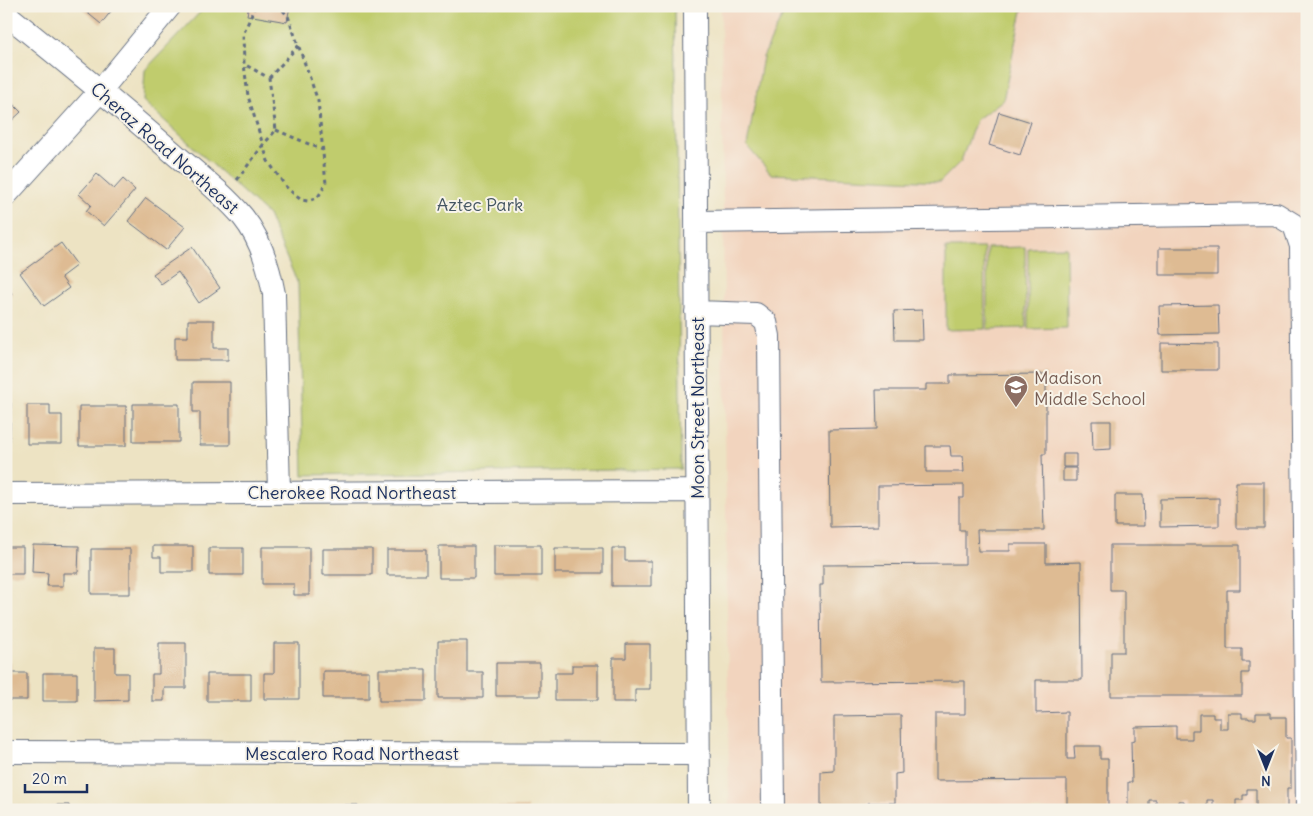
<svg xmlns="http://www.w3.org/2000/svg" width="1313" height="816" font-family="Delius,sans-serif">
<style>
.built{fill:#f2d4be}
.green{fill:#c0cc6d;stroke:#6e7e66}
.building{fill:#debb93;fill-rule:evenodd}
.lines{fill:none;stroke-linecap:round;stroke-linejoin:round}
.minor-casing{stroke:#646e81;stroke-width:24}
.path{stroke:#646e81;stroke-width:3;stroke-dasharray:4 4;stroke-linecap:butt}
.minor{stroke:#fff;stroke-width:22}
.labels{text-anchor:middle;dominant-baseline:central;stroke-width:4;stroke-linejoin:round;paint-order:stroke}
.street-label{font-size:18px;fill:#1b2f5e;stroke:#f7f3e8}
.park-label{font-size:18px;fill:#445662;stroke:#f7f3e8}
.education-label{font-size:18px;fill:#785e54;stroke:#f7f3e8;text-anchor:start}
</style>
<rect width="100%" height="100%" fill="#f7f3e8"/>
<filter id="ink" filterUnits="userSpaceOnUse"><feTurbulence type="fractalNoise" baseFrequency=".02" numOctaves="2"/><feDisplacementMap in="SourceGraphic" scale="10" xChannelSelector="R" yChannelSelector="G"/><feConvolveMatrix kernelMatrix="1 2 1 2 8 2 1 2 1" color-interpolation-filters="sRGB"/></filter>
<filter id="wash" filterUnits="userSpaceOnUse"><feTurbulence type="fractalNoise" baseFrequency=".0096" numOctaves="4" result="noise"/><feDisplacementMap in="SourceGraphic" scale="20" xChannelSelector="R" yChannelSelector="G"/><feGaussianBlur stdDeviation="1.12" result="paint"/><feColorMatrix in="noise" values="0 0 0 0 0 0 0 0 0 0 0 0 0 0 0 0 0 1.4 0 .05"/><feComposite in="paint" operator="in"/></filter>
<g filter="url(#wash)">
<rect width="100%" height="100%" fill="#ede3c3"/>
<path class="built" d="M721 6H1307V810H729Z"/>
<path class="green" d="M206 6H675L681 469 303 475 298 284 268 215 143 101 145 70Z
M787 6H1023L1003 100 976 120 961 161 940 182 771 174 747 146 763 57Z
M1025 247 1026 328 987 329V248Z
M1066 247 1067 328 1028 329V248Z
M946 248H984L985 329 946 330Z"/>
<g id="blocks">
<path class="building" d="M79 6H115L101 24Z
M249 6H290L287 22 247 15Z
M6 97 21 112 6 126Z
M999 112 1031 122 1020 155 989 145Z
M97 174 114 189 123 179 135 190 104 226 86 211 91 205 79 194Z
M146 198 185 227 166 250 128 221Z
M61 243 77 265 61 277 69 288 44 306 20 273Z
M192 247 220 288 199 303 178 272 161 284 153 274Z
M1159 248H1217V275H1159Z
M6 290 12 293 6 303Z
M1218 305 1219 334 1160 335 1159 306Z
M922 310 923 340H895L894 311Z
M188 320H214V348H228V360H175V337H188Z
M1161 343 1218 344V370H1161Z
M1046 374V454H1042L1044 530H977L978 551H1010V544H1046V563L1081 562 1082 680H1036V713L1067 712V759H1075L1074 746H1100V759H1108V810H1067V780L935 781V714H965V681L821 682 820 585H823V565L965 564V530H959V498H964V485L878 486V526L830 527 829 430 877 429 876 390H926V384H950V375ZM926 446H950L951 456H963L964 472H926Z
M193 382H230V445H200V412H193Z
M6 403H11L9 455H6Z
M133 404H179V442H133Z
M27 405H50V415H62V444H27Z
M79 406H126V446H79Z
M1092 421H1111V449L1093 450Z
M1063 454H1076V467H1063Z
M1063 468H1076V481H1063Z
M1236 482H1264V528H1236Z
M1115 495H1143L1144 526H1115Z
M1219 498V526L1160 527V499Z
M33 545 79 546 78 573H63V586H47L48 573 32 572Z
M494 545H541V576H494Z
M1110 545H1240V590H1227V649H1242V662H1249V673H1242V696H1111V652H1124V590H1110Z
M153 546H193V572H161V557H153Z
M439 546H474V578H439Z
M6 547H23V574H6Z
M262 547H309V595H294V584H262Z
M209 548H243V575H209Z
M555 548H603V573H555Z
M612 548H625V561H651V586H612Z
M91 549H130V594H91Z
M323 549H372V575H323Z
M387 550H426V575H387Z
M438 641H467V672H483V698H438Z
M159 643H186V688H164V701H152V674H159Z
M274 643H299V699H264V673H274Z
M626 644H650V689H635V702H613V658H626Z
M94 648H115V673H128V700L94 701Z
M6 662H11V673H27V700H6Z
M496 663H540V696H496Z
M572 665H598V700H555V673H572Z
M379 669H426V701H379Z
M323 671H369V698H323Z
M43 673H77V701H43Z
M207 674H251V701H207Z
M1228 713H1242V718H1249V719H1256V713H1271V717H1286V738H1291V788H1287V810H1256V789H1247V795H1243V800H1236V810H1213V800H1207V810H1184V801H1178V810H1156V800H1149V810H1128V782H1132L1131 741 1135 740V727L1176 726V739H1192V730H1199V714H1213V718H1220V729H1228Z
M901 715 902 773 895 774V803H868V810H821V772L834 771V716Z
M57 805H69V810H57Z
M345 805H358V810H345Z
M459 807H474V810H459Z
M485 807H528V810H485Z"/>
</g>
</g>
<g filter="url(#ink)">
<use href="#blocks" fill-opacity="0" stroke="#646e81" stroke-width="1"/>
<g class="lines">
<g class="minor-casing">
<path id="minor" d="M695 6 699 810
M6 14C62 59 117 104 170 150 195 172 222 192 243 217 261 239 269 267 274 294L279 492
M6 195 101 90 170 6
M697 222 1276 214 1294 225 1301 246 1307 810
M696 312 756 314 766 322 769 336 773 810
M6 494 697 491
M6 752 698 754"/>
</g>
<path class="path" d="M255 6 243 35 244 64 269 78 276 130 263 145 268 161 286 187 301 200 308 201 318 197 326 184 318 101 288 16 279 6
M269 78 299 45
M276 130 323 150
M237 180 263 145 248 96 244 64"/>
<use href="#minor" class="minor"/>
</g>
</g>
<defs>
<g id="school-pin" transform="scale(1.25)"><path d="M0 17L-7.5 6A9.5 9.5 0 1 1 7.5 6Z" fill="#8d6e63" stroke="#f7f3e8"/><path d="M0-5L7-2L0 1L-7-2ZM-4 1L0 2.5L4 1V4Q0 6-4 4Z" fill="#fff"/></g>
</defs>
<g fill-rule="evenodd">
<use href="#school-pin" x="1016" y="387"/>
</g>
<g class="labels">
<g class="street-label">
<text transform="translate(165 148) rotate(41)">Cheraz Road Northeast</text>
<text transform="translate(697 408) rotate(-90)">Moon Street Northeast</text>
<text x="352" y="492">Cherokee Road Northeast</text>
<text x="352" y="753">Mescalero Road Northeast</text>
</g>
<g class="park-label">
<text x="480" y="204">Aztec Park</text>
</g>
<g class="education-label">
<text x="1034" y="377">Madison<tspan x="1034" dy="21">Middle School</tspan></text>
</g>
</g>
<rect width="1313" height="816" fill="none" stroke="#f7f3e8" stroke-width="25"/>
<g transform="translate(1266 768) rotate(180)" stroke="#f7f3e8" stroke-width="4" paint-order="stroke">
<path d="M0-4L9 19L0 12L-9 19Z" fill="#1b2f5e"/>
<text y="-8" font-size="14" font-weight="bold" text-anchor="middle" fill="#1b2f5e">N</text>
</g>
<path d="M25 784v8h62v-8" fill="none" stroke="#1b2f5e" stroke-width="2.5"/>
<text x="32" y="784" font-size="15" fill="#1b2f5e" stroke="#f7f3e8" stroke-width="4" paint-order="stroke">20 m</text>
</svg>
